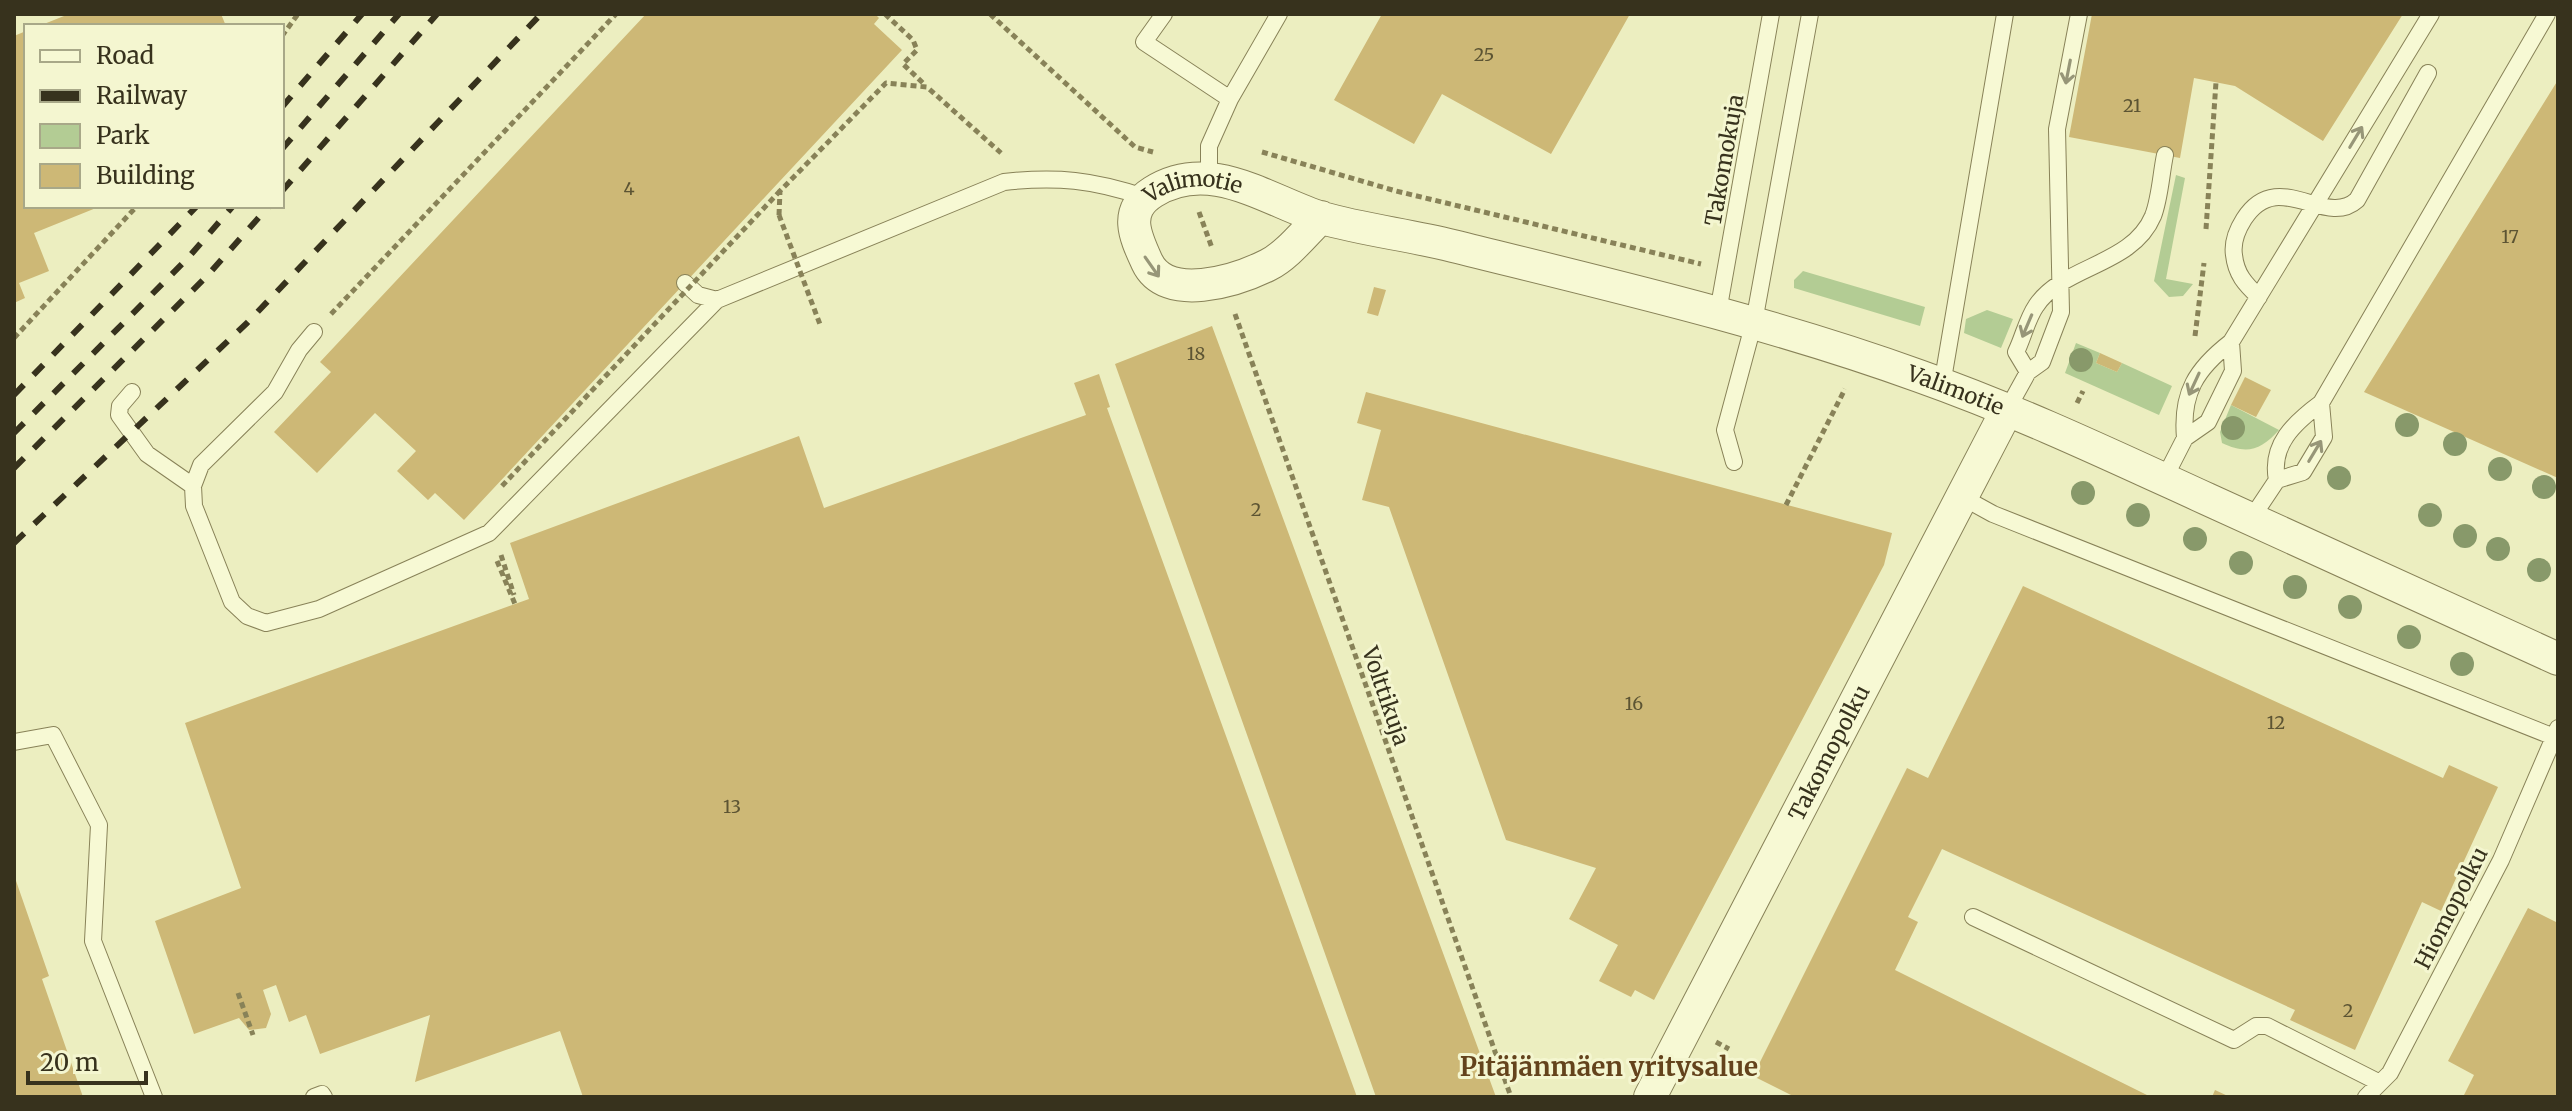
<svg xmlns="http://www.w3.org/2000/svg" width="2572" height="1111" font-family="Merriweather,serif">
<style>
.green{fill:#b3cc94}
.building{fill:#cdb876}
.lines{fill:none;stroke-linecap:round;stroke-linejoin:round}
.service-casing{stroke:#888258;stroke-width:18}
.minor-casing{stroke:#888258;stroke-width:34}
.path{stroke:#888258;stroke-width:5;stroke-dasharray:6 4;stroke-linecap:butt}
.service{stroke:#f7f9d4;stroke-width:16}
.minor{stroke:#f7f9d4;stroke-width:32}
.rail{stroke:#37321d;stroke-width:6;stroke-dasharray:14 14;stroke-linecap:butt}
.path-bridge{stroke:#888258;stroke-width:5;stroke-dasharray:6 4;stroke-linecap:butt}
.tree{fill:#88996a}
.oneway{stroke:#979678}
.labels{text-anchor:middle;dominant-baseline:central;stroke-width:6;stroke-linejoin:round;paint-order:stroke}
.number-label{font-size:18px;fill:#5c5433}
.street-label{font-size:22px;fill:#37321d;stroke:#f4f6d0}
.quarter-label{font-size:26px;font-weight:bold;fill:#64431c;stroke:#f4f6d0}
</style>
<rect width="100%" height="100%" fill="#eceec0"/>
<path class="green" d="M2176 175 2185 178 2166 279 2193 284 2183 296 2169 297 2154 281Z
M1803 271 1925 307 1920 326 1794 288V280Z
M1987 310 2013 319 2001 348 1964 333 1966 319Z
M2076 343 2100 353 2096 363 2117 372 2122 363 2172 386 2159 415 2065 373Z
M2231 405 2279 430C2261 450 2247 455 2222 443L2220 432Z"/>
<path class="building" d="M69 14H221L226 26H39Z
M646 14H875L879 18 874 24 902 50 464 520 435 493 428 500 397 471 416 451 375 413 317 473 274 432 331 372 320 362Z
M1382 14H1630L1551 154 1442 94 1414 144 1334 100Z
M2092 14H2403L2323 141 2235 86 2194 78 2180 158 2069 137Z
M26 31V206H101L34 233 49 271 19 283 25 298 14 303V36Z
M2558 80V478L2364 392Z
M1374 287 1386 290 1378 316 1367 313Z
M1212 326 1284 521 1496 1097H1376L1115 364Z
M2100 353 2122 363 2117 372 2096 363Z
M1099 374 1110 407 1107 408 1357 1097H583L560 1031 415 1082 430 1015 320 1054 306 1015 289 1022 276 985 263 990 271 1014 266 1028 249 1030 239 1018 194 1034 155 921 241 888 185 723 529 599 510 543 799 436 824 508 1086 415 1074 383Z
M2245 377 2271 390 2256 417 2231 405Z
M1366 392 1892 533 1884 565 1654 1000 1635 990 1631 997 1599 981 1618 945 1569 919 1596 868 1506 840 1389 507 1362 500 1381 430 1357 423Z
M2023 586 2443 778 2449 765 2498 787 2441 911 2422 902 2355 1050 2290 1020 2295 1010 1942 849 1908 917 1918 922 1895 970 2151 1097H1795L1753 1076 1907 768 1928 778Z
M14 875 49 976 42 979 83 1097H14Z
M2528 908 2558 923V1097H2463L2474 1075 2448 1061Z
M2215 1090 2230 1097H2212Z"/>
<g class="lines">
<g class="service-casing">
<path id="service" d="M1164 14 1144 42 1230 99
M1209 179V146L1230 99 1279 14
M685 283 698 295 717 300 1004 182C1057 176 1093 180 1144 197
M2259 297C2245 284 2236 274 2234 255 2232 242 2237 230 2244 219 2278 166 2325 229 2357 200L2428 73
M1718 312 1771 14
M314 332 299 350 275 392 201 465 193 486 194 506 232 602 247 616 266 623 319 609 489 533 717 300
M2028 372 2016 352C2023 338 2027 319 2036 306 2063 265 2132 266 2153 216 2160 198 2161 174 2165 155
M1942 385 2005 14
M132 392 120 406 119 415 147 454 193 486
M2007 410 2028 372 2042 362 2061 312 2057 129 2079 14
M2185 438C2181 393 2196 369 2231 342L2431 14
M1734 462 1725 430 1754 322 1810 14
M2164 479 2185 438 2208 422 2233 371 2231 342
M2277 480C2270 445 2294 423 2321 403L2547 14
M1962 497 1993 514 2554 737
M2251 519 2277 480 2303 472 2324 437 2321 403
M14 742 53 735 99 825 93 941 154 1097
M1973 917 2234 1040 2256 1026H2267L2380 1083
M314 1097 322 1094 324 1097
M2366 1097 2390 1073 2501 860 2558 728"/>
</g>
<g class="minor-casing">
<g id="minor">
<path id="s1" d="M1321 217C1305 232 1288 255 1268 265 1236 281 1166 303 1147 262 1135 236 1123 211 1153 192 1210 156 1268 201 1322 218 1364 230 1410 235 1453 246 1610 285 1767 321 1919 376 2018 411 2113 456 2207 499 2324 552 2441 605 2558 659"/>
<path id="s2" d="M1650 1097 2007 410"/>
</g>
</g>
<path class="path" d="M885 14 913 40 917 50 903 64 925 85
M990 14 1135 147 1153 152
M282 36 298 14
M1262 152 1396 191 1701 264
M1199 212 1212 248
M779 215 780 191 886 83 927 87 1001 153
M2206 229 2216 82
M807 290 821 327
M331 314 616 14
M1235 314 1511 1097
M2195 336 2204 263
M14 338 137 206
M2077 403 2083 391
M1786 505 1845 389
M501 555 514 595
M497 561 515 604
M238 993 253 1035
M1716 1042 1729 1049"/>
<use href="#service" class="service"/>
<use href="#minor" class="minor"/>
<path class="rail" d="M282 107 362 14
M282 149 399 14
M282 191 437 14
M14 395 197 206
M14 433 187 259 233 206
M14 468 206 277 269 206
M14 543 247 323 541 14"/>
<path class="path-bridge" d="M779 215 807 290
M502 486 780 191"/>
</g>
<g class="tree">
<circle cx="2081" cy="360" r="12"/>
<circle cx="2407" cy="425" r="12"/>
<circle cx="2233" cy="428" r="12"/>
<circle cx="2455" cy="444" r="12"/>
<circle cx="2500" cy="469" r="12"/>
<circle cx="2339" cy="478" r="12"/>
<circle cx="2544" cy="487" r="12"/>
<circle cx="2083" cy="493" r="12"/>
<circle cx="2138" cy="515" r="12"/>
<circle cx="2430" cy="515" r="12"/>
<circle cx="2465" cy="536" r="12"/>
<circle cx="2195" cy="539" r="12"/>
<circle cx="2498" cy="549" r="12"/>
<circle cx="2241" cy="563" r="12"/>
<circle cx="2539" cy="570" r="12"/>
<circle cx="2295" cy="587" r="12"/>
<circle cx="2350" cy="607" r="12"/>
<circle cx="2409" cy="637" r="12"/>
<circle cx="2462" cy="664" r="12"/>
</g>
<defs><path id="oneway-shaft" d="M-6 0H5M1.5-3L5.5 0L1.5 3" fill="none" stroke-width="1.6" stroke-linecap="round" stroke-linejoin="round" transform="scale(2)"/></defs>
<g class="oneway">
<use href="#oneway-shaft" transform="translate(2068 72) rotate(101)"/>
<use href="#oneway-shaft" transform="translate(2356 137) rotate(-59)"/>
<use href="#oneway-shaft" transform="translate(1152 267) rotate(55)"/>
<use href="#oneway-shaft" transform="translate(2027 326) rotate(113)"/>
<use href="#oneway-shaft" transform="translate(2194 384) rotate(115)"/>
<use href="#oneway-shaft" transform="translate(2315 451) rotate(-59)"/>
</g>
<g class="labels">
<g class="number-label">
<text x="1484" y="54">25</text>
<text x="2132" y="105">21</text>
<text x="629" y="188">4</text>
<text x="2510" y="236">17</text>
<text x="1196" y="353">18</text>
<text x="1256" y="509">2</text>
<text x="1634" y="703">16</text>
<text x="2276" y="722">12</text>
<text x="732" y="806">13</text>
<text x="2348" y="1010">2</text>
</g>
<g class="street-label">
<text transform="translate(1724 160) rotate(-80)">Takomokuja</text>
<text stroke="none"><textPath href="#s1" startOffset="326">Valimotie</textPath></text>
<text stroke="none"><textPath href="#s1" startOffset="1120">Valimotie</textPath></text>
<text transform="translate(1386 696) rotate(71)">Volttikuja</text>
<text stroke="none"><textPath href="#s2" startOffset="388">Takomopolku</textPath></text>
<text transform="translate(2451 908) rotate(-63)">Hiomopolku</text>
</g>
<g class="quarter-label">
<text x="1609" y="1066">Pitäjänmäen yritysalue</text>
</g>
</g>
<rect width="2572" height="1111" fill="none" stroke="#37321d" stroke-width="32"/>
<rect x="24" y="24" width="260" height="184" fill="#f4f6d0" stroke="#a8a888" stroke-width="2"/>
<rect x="40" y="50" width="40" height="12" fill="#f7f9d4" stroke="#a8a888" stroke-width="2"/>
<text x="96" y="64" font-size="24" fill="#37321d">Road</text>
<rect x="40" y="90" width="40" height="12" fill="#37321d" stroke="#a8a888" stroke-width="2"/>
<text x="96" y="104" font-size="24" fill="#37321d">Railway</text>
<rect x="40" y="124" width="40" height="24" fill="#b3cc94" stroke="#a8a888" stroke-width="2"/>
<text x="96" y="144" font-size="24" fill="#37321d">Park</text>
<rect x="40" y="164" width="40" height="24" fill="#cdb876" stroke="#a8a888" stroke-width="2"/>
<text x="96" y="184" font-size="24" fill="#37321d">Building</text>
<path d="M28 1071v12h118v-12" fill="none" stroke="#37321d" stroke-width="4"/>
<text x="40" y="1071" font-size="24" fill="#37321d" stroke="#f4f6d0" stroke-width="6" paint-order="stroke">20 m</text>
</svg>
